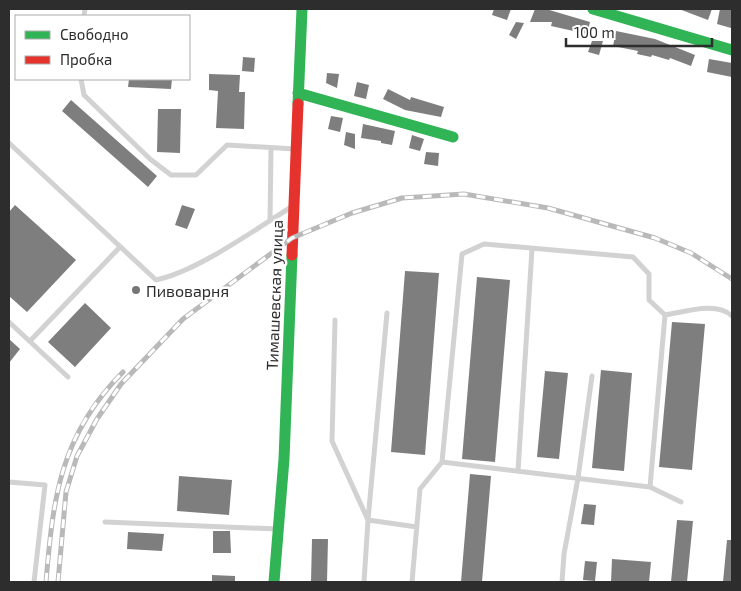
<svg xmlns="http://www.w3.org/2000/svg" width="741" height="591" font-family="'Exo 2',sans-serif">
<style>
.building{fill:#7e7e7e}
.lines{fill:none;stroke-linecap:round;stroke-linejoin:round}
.lane{stroke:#d2d2d2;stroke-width:5}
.fast{stroke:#30b455;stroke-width:11}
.jam{stroke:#e5322d;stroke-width:11}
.rail-casing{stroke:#b9b9b9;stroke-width:5}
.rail{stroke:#fff;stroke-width:3;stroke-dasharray:9;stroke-linecap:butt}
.poi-dot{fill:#767676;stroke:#fff;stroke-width:2}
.labels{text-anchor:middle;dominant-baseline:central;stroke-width:5;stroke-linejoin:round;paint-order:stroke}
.poi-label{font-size:16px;fill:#2d2d2d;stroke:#fff;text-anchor:start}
.street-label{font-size:16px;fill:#2d2d2d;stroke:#fff}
</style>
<rect width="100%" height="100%" fill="#fff"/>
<path class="building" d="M494 9H511L507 20 492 15Z
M535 9H546L590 22 587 34 551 26 552 22H530Z
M679 9H712L708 20Z
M720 9 732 10 731 28 717 24Z
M516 22 524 23 516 39 509 35Z
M616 31 655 39 695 55 691 66 670 58 669 60 652 55 651 57 637 54 638 51 613 46Z
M592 41H603L599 55 588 52Z
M243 57 255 58 254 72 242 71Z
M709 59 732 63V77L707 72Z
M327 73 339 74 337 88 326 83Z
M209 74 240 75 239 92H245L244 129 216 128 218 91 209 90Z
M129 79H172L171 89 128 87Z
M357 82 369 85 366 99 354 96Z
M388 89 410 100 411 97 444 107 441 117 405 110 383 99Z
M71 100 157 176 148 187 62 111Z
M158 109H181L180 153 157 152Z
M331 116 343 118 340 132 328 129Z
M363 124 395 131 392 145 381 143V141L361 138Z
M346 132 355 134V149L344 145Z
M412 135 424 139 420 151 409 148Z
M426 152 439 153 438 166 424 164Z
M15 205 76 260 27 312 9 296V212Z
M182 205 195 209 187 229 175 225Z
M405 271 439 273 425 455 391 452Z
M477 277 510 280 495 462 462 459Z
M85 303 111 328 75 367 48 342Z
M672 322 705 324 692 470 659 467Z
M9 339 20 349 9 363Z
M601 370 632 373 624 471 592 468Z
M545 371 568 373 559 459 537 457Z
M470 474 491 476 482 582H461Z
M179 476 232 480 229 515 177 511Z
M584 504 596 505 594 525 581 524Z
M677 520 693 521 687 582H671Z
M213 531H230L231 553H213Z
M128 532 164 534 162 551 127 549Z
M312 539H328L327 582H311Z
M727 540H732V582H723Z
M612 559 651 562 649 582H611Z
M585 561 597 562 595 581 583 580Z
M212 575 235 576V582H212Z"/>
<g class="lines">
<path class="lane" d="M84 16 85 9
M81 79 84 95 150 159 171 175H196L227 145 295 149
M9 143 156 280C198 271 254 230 293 206
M270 220 271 148
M387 313 368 520 417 527
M665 315C685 312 716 301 732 316
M335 320 332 441 368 520 364 582
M9 322 68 377
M30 341 120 247
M442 462 650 487 681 502
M518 471 532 249
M9 482 45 485 34 582
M105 522 277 529
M412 582 420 489 442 462 462 254 484 244 633 257 649 274V300L665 315 650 487
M562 582 564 554 578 478 592 376"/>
<path class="fast" d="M593 9 732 50
M298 93 453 137
M298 104 302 9
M274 582 284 459 292 255"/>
<path class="jam" d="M292 255 298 104"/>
<g class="rail-casing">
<path id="rail" d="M46 582C53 498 60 435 123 372
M58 582 66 492 77 456 97 419 121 384 183 319 292 238 352 213 402 198 464 194 548 208 655 238 691 253 732 279"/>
</g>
<use href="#rail" class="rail"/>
</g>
<circle class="poi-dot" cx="136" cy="290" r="5"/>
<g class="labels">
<g class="poi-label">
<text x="146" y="290">Пивоварня</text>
</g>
<g class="street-label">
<text transform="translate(274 295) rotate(-88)">Тимашевская улица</text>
</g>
</g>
<rect width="741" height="591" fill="none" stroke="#2d2d2d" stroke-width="20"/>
<rect x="15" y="15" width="175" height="65" fill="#ffffff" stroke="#ababab"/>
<rect x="25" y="31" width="25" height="8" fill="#30b455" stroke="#ababab"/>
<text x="60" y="40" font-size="15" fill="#2d2d2d">Свободно</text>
<rect x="25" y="56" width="25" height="8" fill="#e5322d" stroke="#ababab"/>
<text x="60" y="65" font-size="15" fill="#2d2d2d">Пробка</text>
<path d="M566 38v8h146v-8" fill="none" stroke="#2d2d2d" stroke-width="2.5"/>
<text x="574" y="38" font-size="15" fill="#2d2d2d" stroke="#ffffff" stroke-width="4" paint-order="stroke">100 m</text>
</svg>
